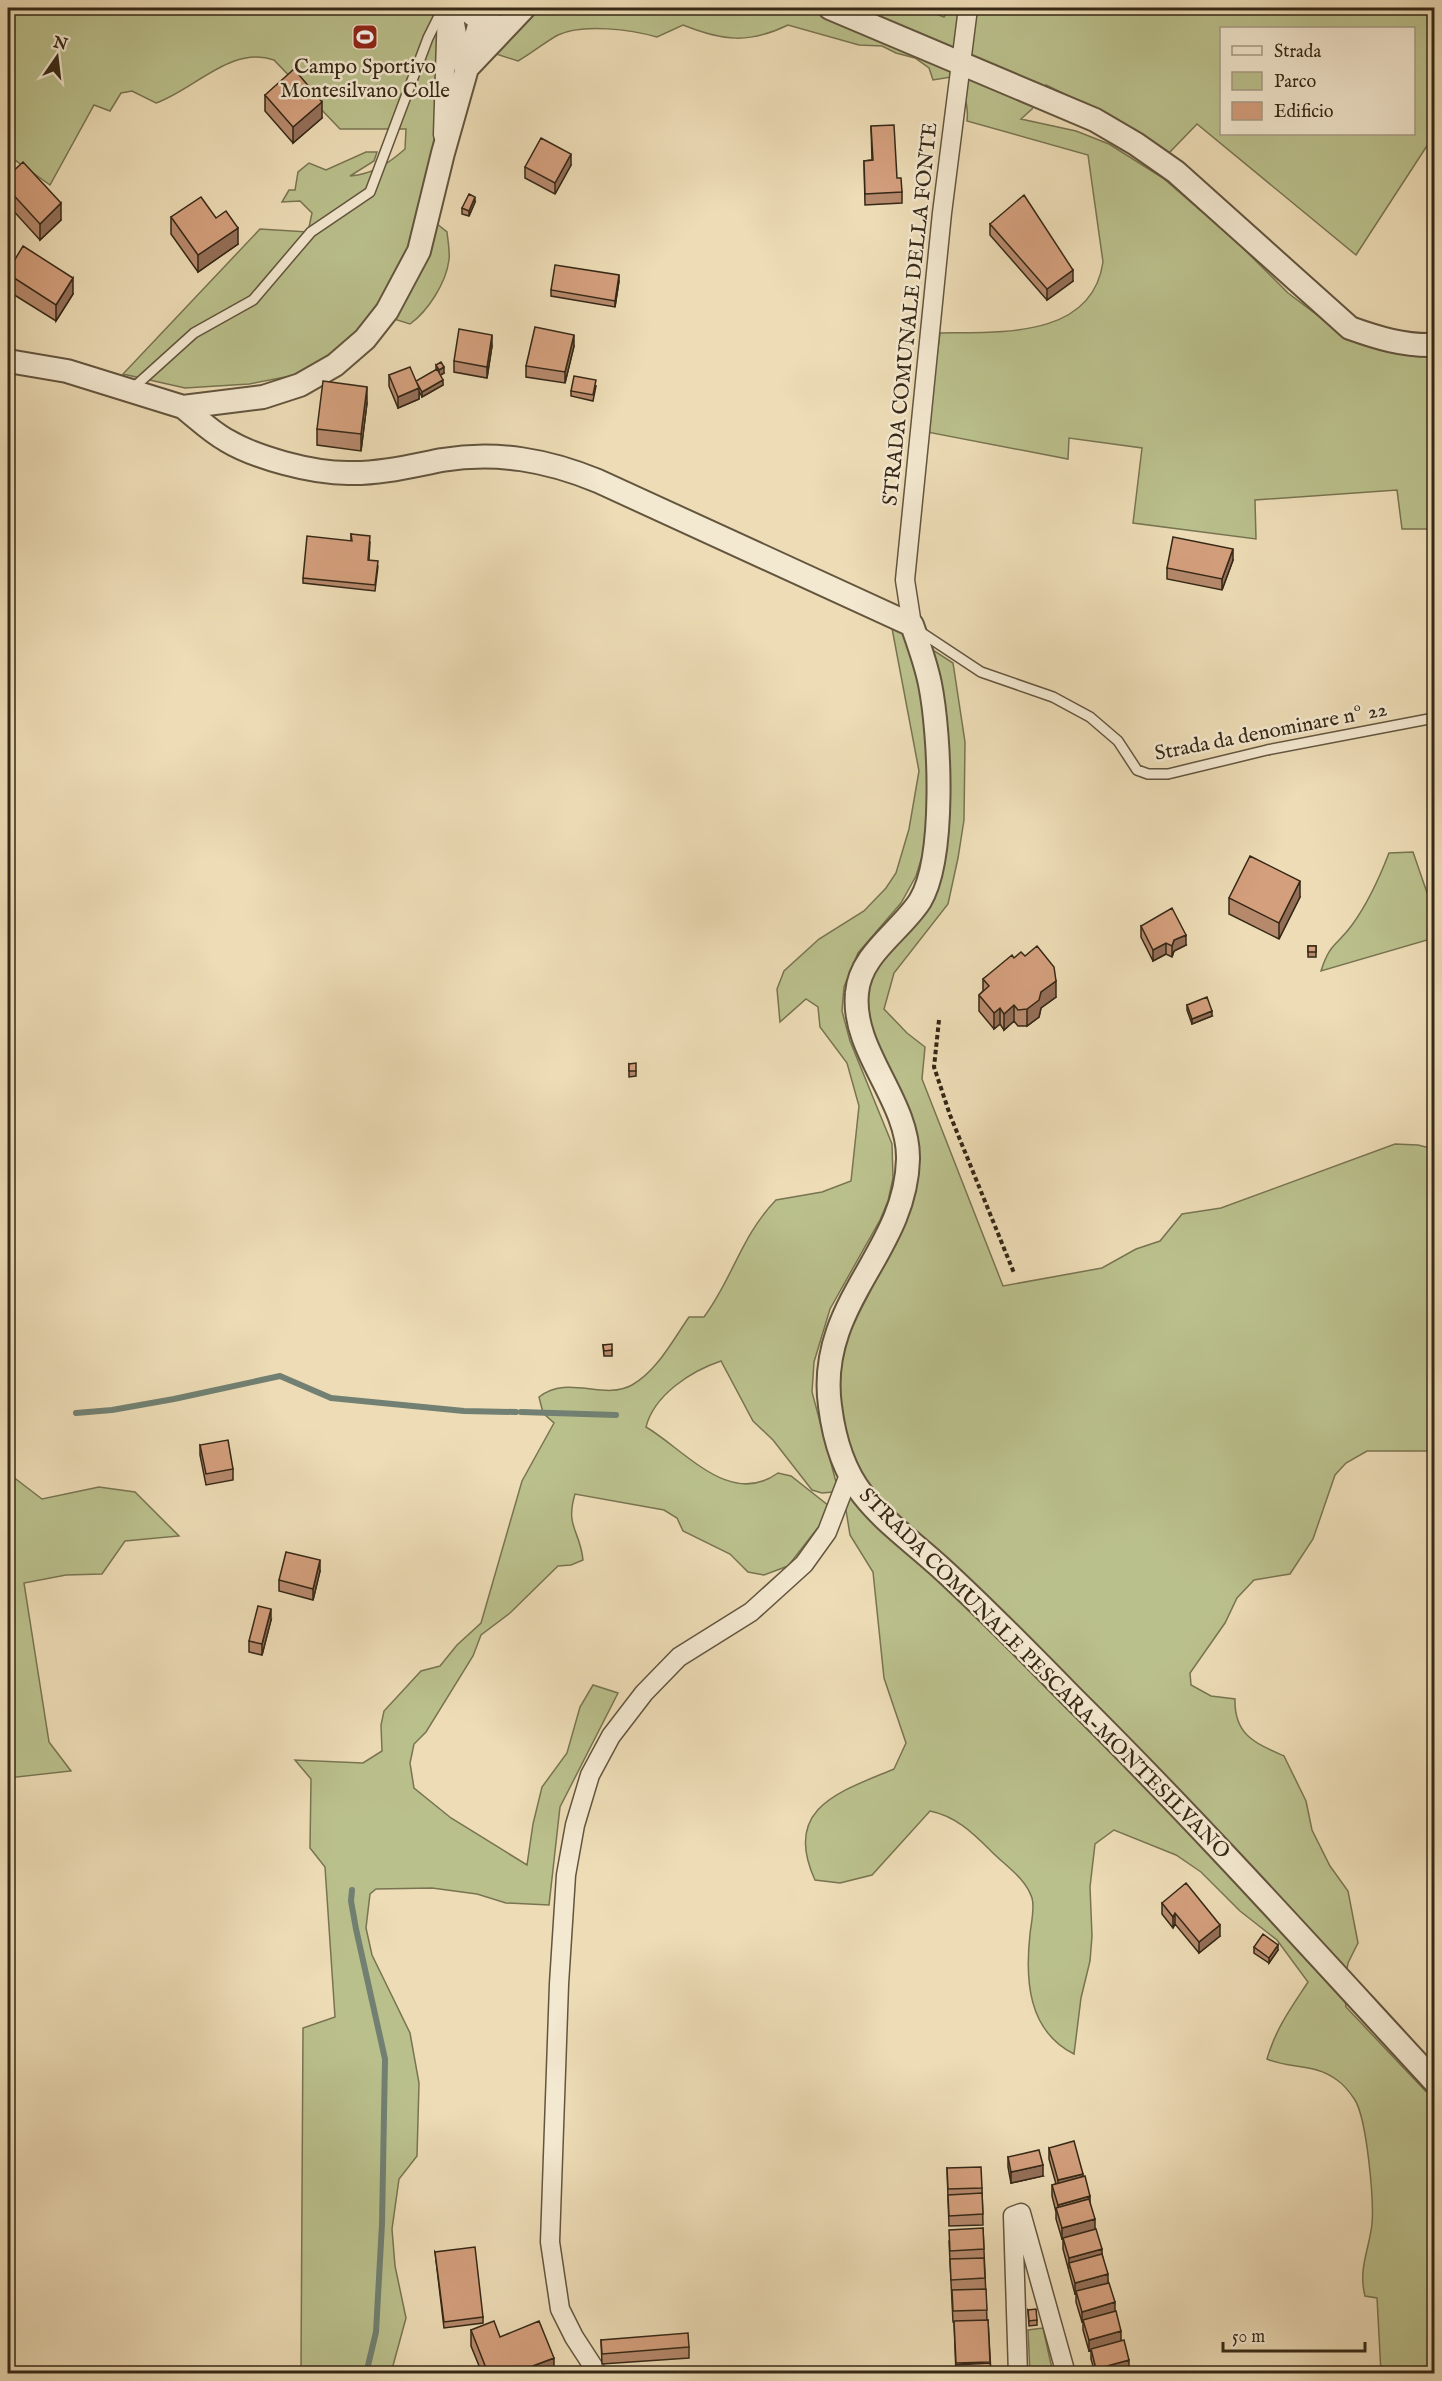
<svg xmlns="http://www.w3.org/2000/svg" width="1442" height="2381" font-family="'IM FELL English',serif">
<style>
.green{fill:#bac08c;stroke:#787451;stroke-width:1.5;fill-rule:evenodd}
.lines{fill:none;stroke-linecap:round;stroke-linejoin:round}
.stream{stroke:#718072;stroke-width:6}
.service-casing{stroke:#63553e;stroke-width:12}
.minor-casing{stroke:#63553e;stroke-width:21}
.tertiary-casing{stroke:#63553e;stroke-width:26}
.path{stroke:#352816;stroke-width:4;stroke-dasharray:4.5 3;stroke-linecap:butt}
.service{stroke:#f3e8d0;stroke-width:9}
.minor{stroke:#f3e8d0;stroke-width:18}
.tertiary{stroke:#f3e8d0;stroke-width:22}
.wall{fill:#b6896c;stroke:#352816;stroke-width:1.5}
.shaded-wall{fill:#946f58;stroke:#352816;stroke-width:1.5}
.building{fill:#d49f7d;stroke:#352816;stroke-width:1.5}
.labels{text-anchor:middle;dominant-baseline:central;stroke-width:5;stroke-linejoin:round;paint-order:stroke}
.poi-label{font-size:21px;fill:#352816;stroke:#f3e8d0}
.street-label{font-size:21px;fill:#352816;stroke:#f3e8d0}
</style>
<rect width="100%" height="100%" fill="#eddcb6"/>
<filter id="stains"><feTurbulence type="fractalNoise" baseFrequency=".00333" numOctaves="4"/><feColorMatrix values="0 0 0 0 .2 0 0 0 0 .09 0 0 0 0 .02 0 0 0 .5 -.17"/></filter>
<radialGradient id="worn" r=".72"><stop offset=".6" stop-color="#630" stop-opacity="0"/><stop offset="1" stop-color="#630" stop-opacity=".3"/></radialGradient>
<path class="green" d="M8 8 437 9 436 223 447 232C448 241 450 252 449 260 446 283 428 311 410 324L391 318 346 343 301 374 249 384 185 388 123 374 260 229 308 232 312 213 300 201 282 202 289 190H295L298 172 309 163 326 170 366 152H377L374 161 350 176C373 174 388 164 405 149L406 129H340L274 60C231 45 194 90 156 103L132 91 121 93 110 111 94 105 50 185 8 155Z
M546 8H802L835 20 848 8C879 8 915 5 944 17L950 8H1434V135L1356 255 1197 124 1169 153 1091 107 1046 85 1032 109 1021 119 1076 131 1109 144 1163 178 1237 242 1288 293 1341 333 1434 353V529H1402L1397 490 1255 500 1256 539 1133 523 1142 448 1069 438 1068 459 927 432 940 333C999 332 1092 339 1103 262L1088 155 967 121C969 102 963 91 951 77L933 80 929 68 915 58 896 53 882 46 859 45 788 25C749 44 723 41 683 25L657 37C632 30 583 23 558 35 545 42 532 53 518 61L493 53 531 15ZM1222 28H1414V134H1222Z
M891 623 953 663 965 742 964 820 958 858 948 904 894 973 884 1009 907 1033 925 1047 922 1079 1003 1286 1102 1268 1136 1249 1160 1241 1182 1214 1221 1208 1395 1144 1418 1145 1434 1149V1451H1367L1346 1463 1335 1475 1313 1539 1290 1574 1254 1580 1237 1598 1225 1623 1190 1673 1191 1685 1211 1696 1235 1699C1234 1735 1255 1743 1284 1756L1306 1801 1312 1830 1330 1866 1348 1891 1358 1943 1348 1963 1344 1990 1346 2007 1434 2100V2373H1381L1377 2298 1365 2296C1358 2269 1369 2250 1372 2224 1374 2200 1367 2120 1355 2100 1351 2094 1343 2084 1337 2080 1315 2063 1290 2069 1267 2059 1276 2028 1291 2008 1308 1982L1277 1940 1240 1911 1201 1872 1176 1855 1114 1830 1095 1844 1090 1887 1092 1936 1090 1961 1081 1998 1074 2054C1028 2031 1025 1980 1030 1934 1031 1924 1035 1908 1032 1898 1025 1877 1004 1865 990 1850 972 1832 955 1816 930 1811L872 1875 840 1883 815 1880C782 1808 839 1792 894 1769L906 1743 884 1678 873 1572 850 1535 845 1504 837 1359 917 1156 861 1006 867 976 905 930 929 834 916 876 901 903 858 953 844 987 842 1011 850 1041 892 1144 893 1178 888 1201 880 1220 830 1309 814 1362 812 1392 836 1482 833 1492 822 1493 812 1490 773 1440 753 1421 721 1361C691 1371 654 1395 646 1427 685 1450 730 1508 778 1473L791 1476 829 1506 820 1525 788 1566 764 1575 748 1572 730 1554 683 1531 677 1518 664 1510 575 1494C565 1527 580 1530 583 1560L571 1565 558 1566 510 1613 481 1635 473 1656 426 1732 414 1744 410 1763 414 1788 451 1818 527 1865 533 1824 542 1787 567 1753 580 1707 593 1685 618 1693 560 1807 549 1905 506 1903 477 1894 432 1888 376 1889 370 1894 366 1928 372 1955 410 2033 419 2083 417 2156 399 2179 392 2229 395 2266 406 2318 391 2373H297L301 2369 303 2028 335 2017 325 1867 310 1848 311 1779 295 1760 363 1763 382 1751 381 1725 384 1711 421 1671 440 1666 457 1645 481 1623 522 1481 554 1423 543 1413 539 1397C568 1374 603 1401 632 1385 657 1371 673 1340 689 1317H704C733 1278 741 1236 776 1200L822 1192 851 1181 859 1106 847 1063 820 1027 818 1007 806 999 780 1022 777 989 784 971 819 939 864 911 886 888 896 873 909 829 919 771Z
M1413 852 1434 913V938L1321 971C1330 942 1337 946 1352 925 1368 903 1379 879 1389 853Z
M8 1473 42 1499 99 1487 135 1492 179 1536 125 1541 102 1574 66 1575 24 1583 49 1742 71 1771 8 1778Z
M1043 2328 1053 2373H1030L1028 2330Z"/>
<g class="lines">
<path class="stream" d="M521 1412 616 1415
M76 1413 112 1410 174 1399 280 1376 331 1398 464 1411 516 1412
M352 1890 351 1901 356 1929 385 2059 382 2224 376 2332 366 2374"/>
<g class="service-casing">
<path id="service" d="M132 389 194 333 253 300 311 232 370 192 428 38 442 10
M919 631 981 672 1053 697 1090 717 1118 741 1137 770 1148 774H1168L1267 750 1434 718"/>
</g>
<g class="minor-casing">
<path id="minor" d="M461 8 479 22 505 25
M454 18 464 72
M443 135 447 8
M912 625 905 580 942 213 968 8
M598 2374 574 2337 560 2309 550 2242 559 1984 566 1875 575 1825 590 1775 611 1736 644 1693 679 1657 751 1612 804 1564 827 1532 849 1475
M1018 2374 1013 2216 1021 2213 1066 2374"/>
</g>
<g class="tertiary-casing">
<path id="tertiary" d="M830 8 1095 120 1136 144 1176 172 1350 328C1378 338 1404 346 1434 345
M469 66 524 8
M8 361 67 371 183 407 263 397 300 385 335 365 365 339 387 311 419 251 443 153 484 8
M183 407C197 418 210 431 226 440 256 458 312 473 348 473 379 474 411 466 442 460 497 451 547 460 598 481L912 625C919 645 926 664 930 684 940 734 946 858 920 901 900 932 860 954 857 993 851 1051 909 1100 908 1159 906 1253 816 1303 830 1406 834 1438 843 1470 863 1495 885 1523 915 1544 940 1567 986 1609 1029 1653 1072 1697 1197 1821 1315 1952 1434 2081"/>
</g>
<path class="path" d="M939 1020 934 1067 950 1115 1014 1273"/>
<use href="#service" class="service"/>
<use href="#minor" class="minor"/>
<use href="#tertiary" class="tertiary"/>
</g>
<path class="wall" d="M265 95 322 118 293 143 265 111Z
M871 126 902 192V203L865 205 864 161 872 160Z
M571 165 555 194 525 178V167Z
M8 176 61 220 40 240 8 205Z
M475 202 469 216 462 214V208Z
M171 217 216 218 238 244 198 272 171 234Z
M990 224 1073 281 1047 300 990 235Z
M8 271 73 294 56 321 8 291Z
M619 281 615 307 551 296V290Z
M492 346 487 378 454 372V361Z
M574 346 565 383 526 377V366Z
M436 365 444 373 440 375 443 385 422 397 419 391V399L398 408 389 386V375L416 382 436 370Z
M596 386 593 401 571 396V391Z
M367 403 361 451 317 445V429Z
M351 534 370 542 369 560 378 566 375 591 303 583V578L351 541Z
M1233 560 1222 590 1167 579V568Z
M1300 897 1279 939 1229 914V898Z
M1141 926 1186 945 1174 951 1172 957 1166 954 1153 961 1141 937Z
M1308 946H1316V957H1308Z
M1014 958 1056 997 1041 1008 1039 1017 1027 1026H1018L1014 1021 1004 1030 1000 1024 994 1029 979 1011V995L983 991V979Z
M1187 1005 1212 1016 1192 1024 1187 1010Z
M629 1064 636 1071V1076L629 1077Z
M603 1345 612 1350V1356H604Z
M200 1445 233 1469V1480L206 1485 200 1455Z
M320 1571 313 1600 279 1591V1580Z
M271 1620 262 1655 249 1652V1641Z
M1162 1903 1220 1936 1199 1953 1175 1924 1173 1928 1162 1914Z
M1254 1947 1278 1950 1269 1963 1254 1953Z
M1049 2148 1083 2177 1090 2204 1095 2230 1102 2254 1121 2340 1129 2369 1132 2373H1095L1091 2359V2350L1089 2351 1083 2330V2322H1082L1076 2302V2294H1075L1063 2249V2239H1062L1056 2219V2212L1052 2196V2185L1056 2184 1049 2159Z
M1008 2157 1043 2176 1011 2183 1008 2167Z
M947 2168 982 2188 983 2225 949 2226Z
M983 2228 987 2320H988L991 2373H956L954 2322H953L949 2241Z
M435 2252 483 2317V2323L444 2328Z
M1028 2310 1037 2320V2325L1029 2326Z
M471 2330 500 2337 554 2373H482L471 2346Z
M601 2340 689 2347V2358L602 2364Z"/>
<path class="shaded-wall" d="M322 102V118L293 143V127Z
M571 154V165L555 194V183Z
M475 197V202L469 216V211Z
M61 203V220L40 240V224Z
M238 228V244L198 272V255Z
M1073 270V281L1047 300V289Z
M619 275V281L615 307V301Z
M73 278V294L56 321V305Z
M492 335V346L487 378V367Z
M574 335V346L565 383V372Z
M444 367V373L439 376V370Z
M443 380V385L422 397V392Z
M367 387V403L361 451V434Z
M419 388V399L398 408V397Z
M1233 549V560L1222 590V579Z
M1300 881V897L1279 939V923Z
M1186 935V945L1174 951 1172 957V946L1174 940Z
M1166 943V954L1153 961V950Z
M1056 981V997L1041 1008 1039 1017 1027 1026V1009L1041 992Z
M1014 1005V1021L1004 1030V1014Z
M1000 1008V1024L994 1029V1013Z
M1212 1011V1016L1192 1024V1019Z
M320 1560V1571L313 1600V1589Z
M271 1609V1620L262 1655V1644Z
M1175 1913V1924L1173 1928V1917Z
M1220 1925V1936L1199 1953V1942Z
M1278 1945V1950L1269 1963V1958Z
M1043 2165V2176L1011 2183V2172Z
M1083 2174V2185L1058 2191V2180Z
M1090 2196V2207L1058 2213V2205Z
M1095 2219V2230L1062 2239V2228Z
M1102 2249V2260L1069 2263V2269V2258Z
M1108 2274V2285L1075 2294V2283Z
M1115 2302V2313L1083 2320V2322H1082V2312Z
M1121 2331V2342L1089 2351V2340Z
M554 2358V2373H514Z
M1129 2360V2371L1119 2373H1096V2369Z"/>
<path class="building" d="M294 69 322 102 293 127 265 95Z
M894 125 897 178H901L902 192 865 194 864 161 873 160 871 126Z
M541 138 571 154 555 183 525 167Z
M23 162 61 203 40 224 8 189V176Z
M469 194 475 197 469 211 462 208Z
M1024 195 1073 270 1047 289 990 224Z
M201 197 216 218 226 211 238 228 198 255 171 217Z
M23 246 73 278 56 305 8 274V271Z
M555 265 619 275 615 301 551 290Z
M535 327 574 335 565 372 526 366Z
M459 329 492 335 487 367 454 361Z
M441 362 444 367 439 370 436 365Z
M410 367 419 388 398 397 389 375Z
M437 369 443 380 422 392 416 381Z
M574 376 596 380 593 395 571 391Z
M323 381 367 387 361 434 317 429Z
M351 534 370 536 368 560 378 561 375 585 303 578 307 536 352 541Z
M1173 537 1233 549 1222 579 1167 568Z
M1250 856 1300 881 1279 923 1229 898Z
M1172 908 1186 935 1174 940 1172 946 1166 943 1153 950 1141 926Z
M1037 946 1054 967 1056 981 1041 992 1039 1000 1027 1009 1018 1010 1014 1005 1004 1014 1000 1008 994 1013 979 995 989 986 983 979 1012 955 1014 958 1021 952 1025 956Z
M1308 946H1316V952H1308Z
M1207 997 1212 1011 1192 1019 1187 1005Z
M636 1063V1071H629V1064Z
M612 1344V1350L604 1351 603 1345Z
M228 1440 233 1469 206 1474 200 1445Z
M286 1552 320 1560 313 1589 279 1580Z
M258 1606 271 1609 262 1644 249 1641Z
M1186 1883 1220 1925 1199 1942 1175 1913 1173 1917 1162 1903Z
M1263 1934 1278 1945 1269 1958 1254 1947Z
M1074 2141 1083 2174 1058 2180 1049 2148Z
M1039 2150 1043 2165 1011 2172 1008 2157Z
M981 2167 982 2188 948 2189 947 2168Z
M1085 2176 1090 2196 1058 2205 1052 2185Z
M982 2193 983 2214 949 2216 948 2195Z
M1089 2199 1095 2219 1062 2228 1056 2208Z
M983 2228 984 2249 950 2251 949 2230Z
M1096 2229 1102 2249 1069 2258 1063 2238Z
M475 2247 483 2317 444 2322 435 2252Z
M1102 2254 1108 2274 1075 2283 1069 2263Z
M984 2258 985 2278 951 2280 950 2259Z
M1109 2283 1115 2302 1082 2312 1076 2291Z
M986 2289 987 2310 953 2311 952 2290Z
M1036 2309 1037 2320 1029 2321 1028 2310Z
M1116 2311 1121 2331 1089 2340 1083 2320Z
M988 2320 990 2362 956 2363 954 2321Z
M494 2321 500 2337 539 2321 554 2358 514 2373H488L471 2330Z
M688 2333 689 2347 602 2354 601 2340Z
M1124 2340 1129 2360 1096 2369 1091 2349Z
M990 2363 991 2373H957L956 2365Z
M1130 2369 1132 2373H1114Z"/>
<defs>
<g id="stadium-square" transform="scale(1.35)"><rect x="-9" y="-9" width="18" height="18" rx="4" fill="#8f2418" stroke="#f3e8d0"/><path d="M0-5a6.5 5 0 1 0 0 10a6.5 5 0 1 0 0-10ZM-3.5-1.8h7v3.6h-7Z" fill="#fff"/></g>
</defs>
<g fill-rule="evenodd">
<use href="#stadium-square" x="365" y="37"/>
</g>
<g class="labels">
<g class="poi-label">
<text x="365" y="67">Campo Sportivo<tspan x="365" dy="24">Montesilvano Colle</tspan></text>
</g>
<g class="street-label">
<text transform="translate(911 314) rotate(-84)">STRADA COMUNALE DELLA FONTE</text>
<text transform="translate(1271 732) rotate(-11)">Strada da denominare nº 22</text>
<text transform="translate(1044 1674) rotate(45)">STRADA COMUNALE PESCARA-MONTESILVANO</text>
</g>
</g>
<rect width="1442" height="2381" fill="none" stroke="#eddcb6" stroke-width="30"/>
<rect x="9" y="9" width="1424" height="2363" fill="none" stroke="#352816" stroke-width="3"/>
<rect x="15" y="15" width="1412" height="2351" fill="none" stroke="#352816" stroke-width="1.5"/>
<rect x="1220" y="27" width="195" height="108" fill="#f3e8d0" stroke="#a79b86" stroke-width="1.5"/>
<rect x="1232" y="46" width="30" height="9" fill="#f3e8d0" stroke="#a79b86" stroke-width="1.5"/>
<text x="1274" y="57" font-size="18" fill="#352816">Strada</text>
<rect x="1232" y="72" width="30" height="18" fill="#bac08c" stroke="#a79b86" stroke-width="1.5"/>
<text x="1274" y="87" font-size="18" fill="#352816">Parco</text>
<rect x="1232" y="102" width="30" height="18" fill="#d49f7d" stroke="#a79b86" stroke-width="1.5"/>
<text x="1274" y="117" font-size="18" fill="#352816">Edificio</text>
<g transform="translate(57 57) rotate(14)" stroke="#f3e8d0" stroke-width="4.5" paint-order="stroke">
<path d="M0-4.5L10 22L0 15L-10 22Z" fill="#352816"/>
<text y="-9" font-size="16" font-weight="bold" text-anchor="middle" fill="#352816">N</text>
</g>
<path d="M1223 2342v9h142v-9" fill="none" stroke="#352816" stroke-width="3"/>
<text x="1232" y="2342" font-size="18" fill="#352816" stroke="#f3e8d0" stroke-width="4.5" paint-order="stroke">50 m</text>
<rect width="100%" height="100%" filter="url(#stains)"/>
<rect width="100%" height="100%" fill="url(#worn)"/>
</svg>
